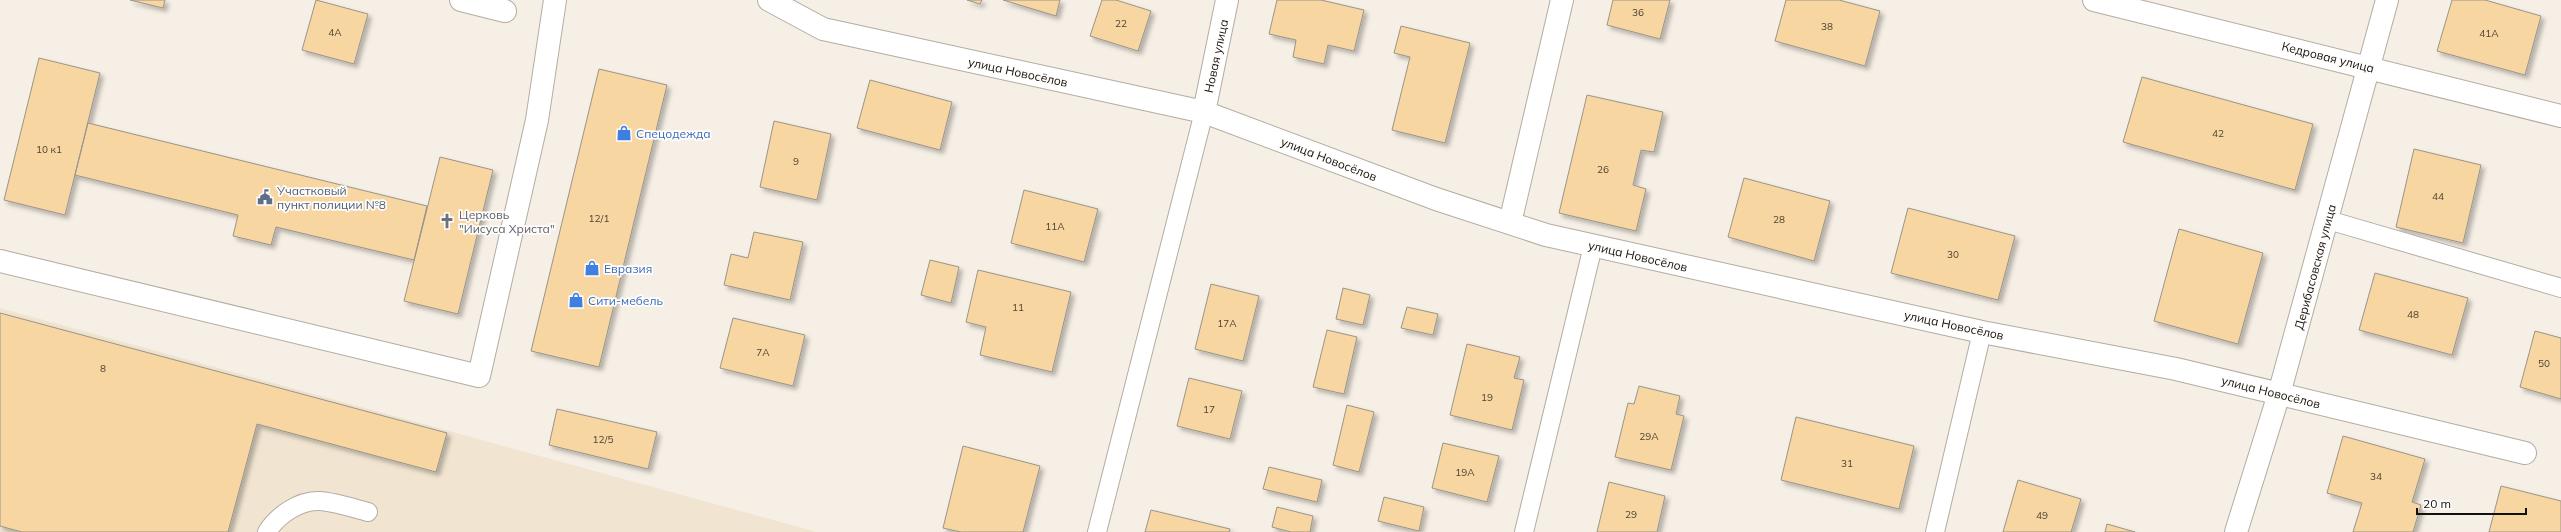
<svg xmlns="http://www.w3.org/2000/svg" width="2561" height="532" font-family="Mulish,sans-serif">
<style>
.industrial{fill:#f1e5d1}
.building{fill:#f7d6a2;stroke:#9a948a;filter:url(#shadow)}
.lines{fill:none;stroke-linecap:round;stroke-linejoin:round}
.service-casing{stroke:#b3aca2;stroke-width:20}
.minor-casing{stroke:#b3aca2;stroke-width:24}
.service{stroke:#fff;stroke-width:18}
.minor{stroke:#fff;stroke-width:22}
.labels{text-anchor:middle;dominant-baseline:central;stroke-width:3.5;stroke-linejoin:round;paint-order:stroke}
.number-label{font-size:10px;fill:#4c4232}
.street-label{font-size:12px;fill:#13110d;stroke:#fffdfb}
.shop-label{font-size:12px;fill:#366cbe;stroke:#fffdfb;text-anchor:start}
.service-label{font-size:12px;fill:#4e5e75;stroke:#fffdfb;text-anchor:start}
.worship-label{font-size:12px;fill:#5b616d;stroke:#fffdfb;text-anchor:start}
</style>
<defs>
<filter id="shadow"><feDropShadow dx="3.5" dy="3.5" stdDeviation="2" flood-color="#0004"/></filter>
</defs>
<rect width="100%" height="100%" fill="#f6efe5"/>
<path class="industrial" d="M0 308 817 532H0Z"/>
<path class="building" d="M130 0H165L163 8Z
M316 0 368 14 354 64 302 50Z
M967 0H982L980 4Z
M1003 0H1060L1056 16Z
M1102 0H1116L1151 11 1138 51 1090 36Z
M1277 0H1321L1364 10 1354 51 1328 45 1324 64 1293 57 1296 40 1269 34Z
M1613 0H1670L1660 39 1607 25Z
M1786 0H1839L1880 11 1865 66 1775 41Z
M2452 0H2485L2541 16 2525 75 2437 51Z
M1401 26 1470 43 1445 143 1392 130 1410 57 1394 53Z
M39 58 100 73 65 215 4 200Z
M599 69 667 85 599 367 531 351Z
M2142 77 2313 124 2295 190 2123 142Z
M870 80 952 102 940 150 857 128Z
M1587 95 1663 112 1654 152 1641 150 1633 185 1646 189 1636 231 1559 213Z
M774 121 831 134 817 200 760 187Z
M88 123 427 206 414 260 276 227 271 245 233 236 238 215 75 175Z
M2414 149 2481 165 2463 243 2396 227Z
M440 157 493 170 458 314 404 301Z
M1744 178 1830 201 1814 261 1728 237Z
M1024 190 1098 209 1084 262 1011 243Z
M1908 208 2015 236 1998 300 1891 273Z
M2179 229 2263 253 2238 344 2154 321Z
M754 232 803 242 790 300 724 285 731 254 748 258Z
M930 260 959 267 951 303 921 295Z
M978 270 1071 292 1052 372 980 355 986 327 966 322Z
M2375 273 2468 298 2452 355 2359 330Z
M1211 284 1259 296 1243 361 1195 349Z
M1343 288 1370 295 1363 325 1336 319Z
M1407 307 1438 314 1433 335 1401 328Z
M0 313 447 433 436 472 257 424 228 532H22L0 526Z
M733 318 805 335 793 386 720 368Z
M1327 330 1357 337 1344 394 1313 387Z
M2535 331 2561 338V399L2520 387Z
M1467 344 1520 357 1514 378 1524 380 1512 430 1450 415Z
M1189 378 1242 391 1230 439 1177 426Z
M1639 386 1680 396 1676 414 1684 416 1671 470 1615 457 1628 403 1634 404Z
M1347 405 1374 412 1359 472 1333 465Z
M557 409 657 432 648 469 549 445Z
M1796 417 1914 446 1899 509 1781 480Z
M2343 436 2425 459 2412 502 2421 505 2413 532H2353L2362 503 2327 493Z
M1443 443 1499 456 1487 502 1432 488Z
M963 446 1040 466 1023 532H961L943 528Z
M1269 467 1322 480 1317 502 1263 489Z
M2018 480 2081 499 2071 532H2003Z
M1609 482 1665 496 1657 532H1597Z
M2501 486 2561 501V532H2489Z
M1384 497 1424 507 1419 531 1378 521Z
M1277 507 1313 516 1310 532H1291L1272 527Z
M1151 510 1230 529 1229 532H1145Z
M2107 524 2135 532H2105Z"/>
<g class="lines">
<g class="service-casing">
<path id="service" d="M2328 220 2561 288
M267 532C277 516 299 500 319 501 335 502 353 508 368 512
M1097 532 1204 112
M1524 532 1593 246
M1935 532 1982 332"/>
</g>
<g class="minor-casing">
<path id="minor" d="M461 0 505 11
M769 0 823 29 1204 112 1436 199 1546 235 1982 332 2176 369 2525 453
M2094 0 2561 116
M1204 112 1227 0
M1510 223 1562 0
M0 261 479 376 537 120 555 0
M2236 532 2279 394 2387 0"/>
</g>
<use href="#service" class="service"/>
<use href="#minor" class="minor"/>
</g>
<defs>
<g id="shop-bare" transform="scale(1.2)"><path d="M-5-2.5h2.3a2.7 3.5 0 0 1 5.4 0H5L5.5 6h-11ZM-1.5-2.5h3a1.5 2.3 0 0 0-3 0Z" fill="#3f7fe0" stroke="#fffdfb" stroke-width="2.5" paint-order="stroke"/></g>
<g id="civic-bare" transform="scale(1.2)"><path d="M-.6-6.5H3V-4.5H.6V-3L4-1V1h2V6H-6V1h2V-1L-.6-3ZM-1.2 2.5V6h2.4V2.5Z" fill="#5c6f8a" stroke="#fffdfb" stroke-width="2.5" paint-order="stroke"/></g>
<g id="church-bare" transform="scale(1.2)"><path d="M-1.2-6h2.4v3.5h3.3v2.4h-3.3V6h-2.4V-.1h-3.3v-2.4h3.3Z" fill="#6b7280" stroke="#fffdfb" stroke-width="2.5" paint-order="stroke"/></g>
</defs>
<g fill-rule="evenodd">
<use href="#shop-bare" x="624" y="133"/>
<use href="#civic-bare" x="265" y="197"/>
<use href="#church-bare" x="447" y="221"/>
<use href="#shop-bare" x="592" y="268"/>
<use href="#shop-bare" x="576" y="300"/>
</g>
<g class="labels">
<g class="number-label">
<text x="1638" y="12">36</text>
<text x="1121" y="23">22</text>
<text x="1827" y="26">38</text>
<text x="335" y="32">4А</text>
<text x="2489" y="33">41А</text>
<text x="2218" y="133">42</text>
<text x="49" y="149">10 к1</text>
<text x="796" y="161">9</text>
<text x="1603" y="169">26</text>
<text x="2438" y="196">44</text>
<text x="599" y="218">12/1</text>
<text x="1779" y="219">28</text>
<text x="1055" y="226">11А</text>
<text x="1953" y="254">30</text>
<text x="1018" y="307">11</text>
<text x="2413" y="314">48</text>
<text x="1227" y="323">17А</text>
<text x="763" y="352">7А</text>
<text x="2544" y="363">50</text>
<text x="103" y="368">8</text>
<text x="1487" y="397">19</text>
<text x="1209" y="409">17</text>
<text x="1649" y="436">29А</text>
<text x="603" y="439">12/5</text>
<text x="1847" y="463">31</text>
<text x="1465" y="472">19А</text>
<text x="2376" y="476">34</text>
<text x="1631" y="514">29</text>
<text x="2042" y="515">49</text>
</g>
<g class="street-label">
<text transform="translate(1216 56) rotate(-78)">Новая улица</text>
<text transform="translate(2328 57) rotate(14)">Кедровая улица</text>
<text transform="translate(1018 72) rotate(12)">улица Новосёлов</text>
<text transform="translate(1329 159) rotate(21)">улица Новосёлов</text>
<text transform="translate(1638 256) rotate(13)">улица Новосёлов</text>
<text transform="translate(2315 267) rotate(-75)">Дерибасовская улица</text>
<text transform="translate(1954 325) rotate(12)">улица Новосёлов</text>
<text transform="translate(2271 392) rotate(14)">улица Новосёлов</text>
</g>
<g class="shop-label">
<text x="636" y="133">Спецодежда</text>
<text x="604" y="268">Евразия</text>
<text x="588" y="300">Сити-мебель</text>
</g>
<g class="service-label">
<text x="277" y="190">Участковый<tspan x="277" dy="14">пункт полиции №8</tspan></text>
</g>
<g class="worship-label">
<text x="459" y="214">Церковь<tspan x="459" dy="14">"Иисуса Христа"</tspan></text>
</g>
</g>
<path d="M2417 508v6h109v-6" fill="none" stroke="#13110d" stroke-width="2"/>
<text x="2423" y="508" font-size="12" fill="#13110d" stroke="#fffdfb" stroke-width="3" paint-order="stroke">20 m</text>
</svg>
